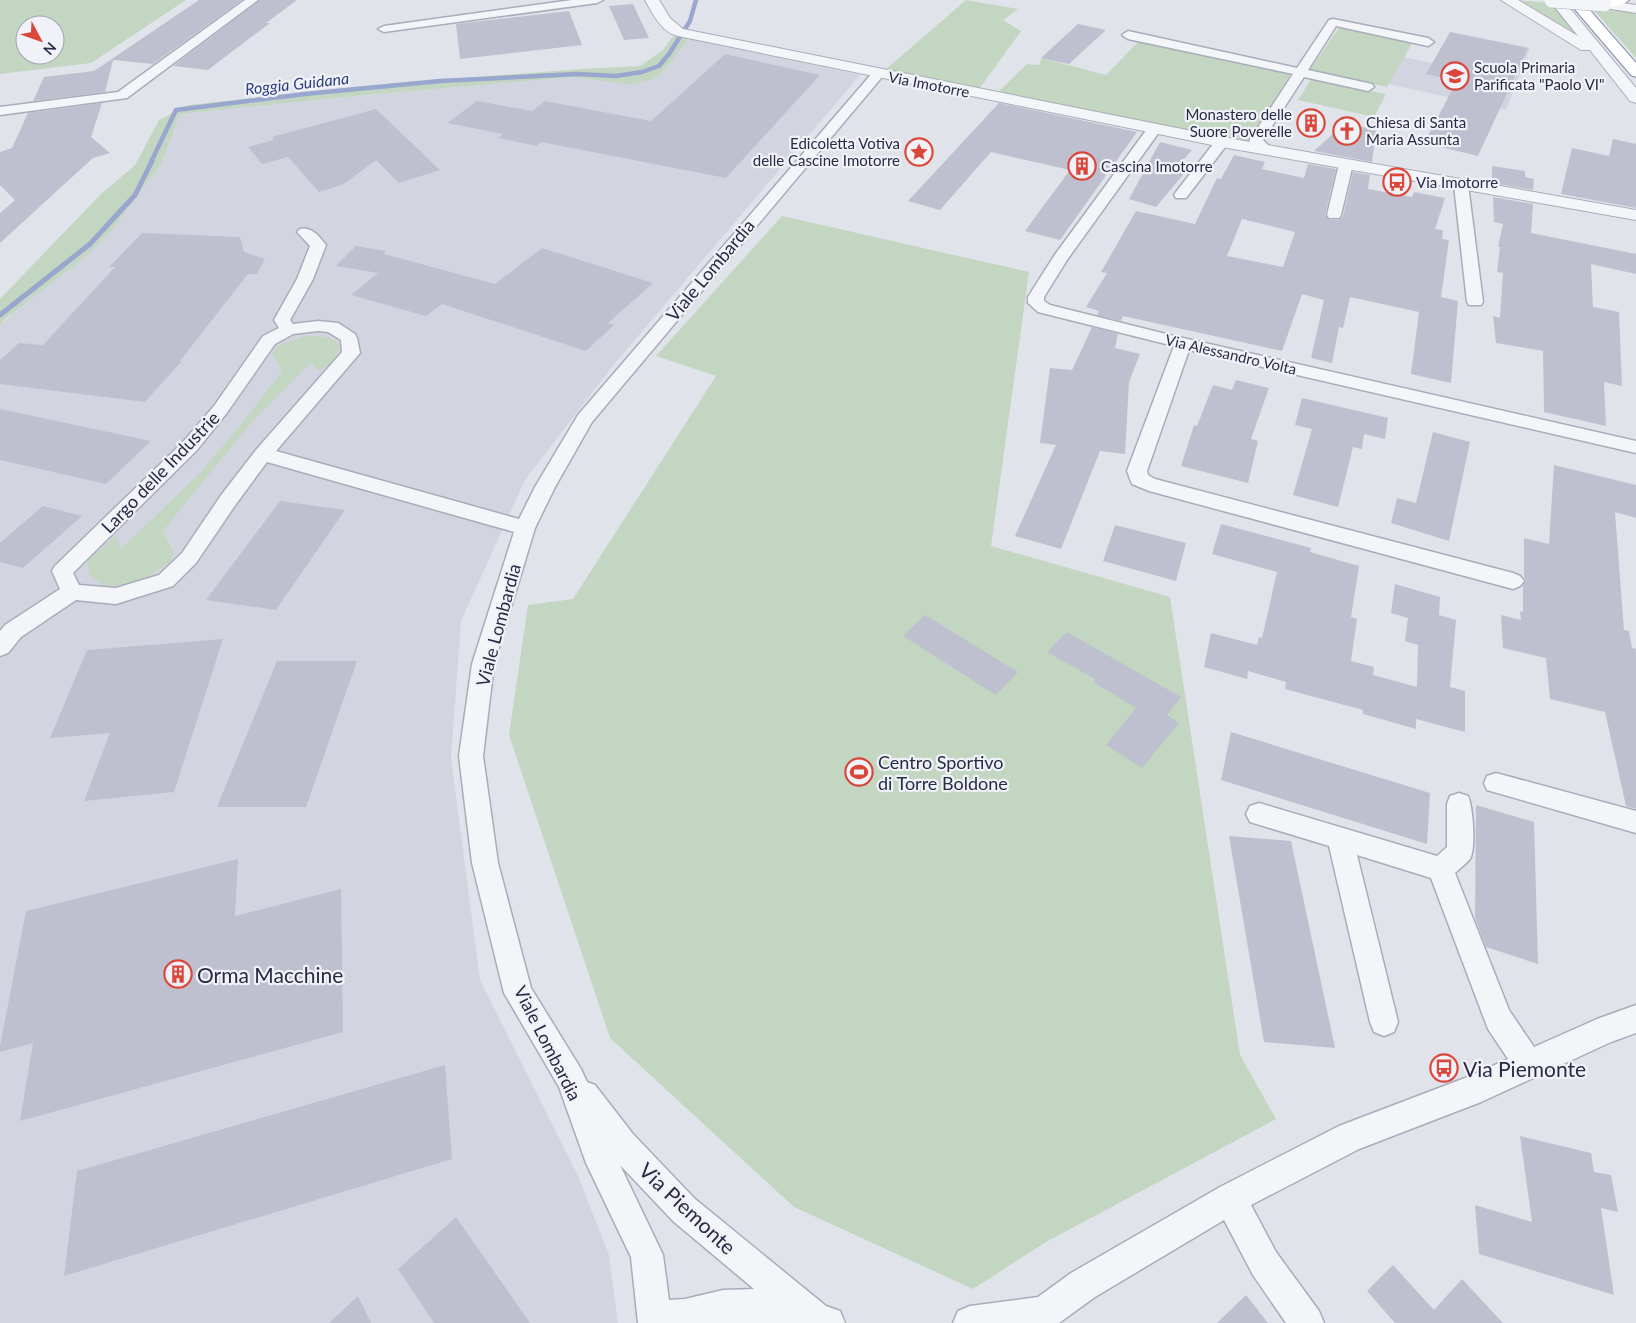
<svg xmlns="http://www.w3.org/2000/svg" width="1636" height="1323" font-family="Lato,sans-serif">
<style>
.built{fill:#d2d5e0}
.green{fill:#c2d6c1;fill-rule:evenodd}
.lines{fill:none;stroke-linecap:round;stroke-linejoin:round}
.stream-far1{stroke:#99a7cf;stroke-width:4.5}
.stream{stroke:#99a7cf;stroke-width:5}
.building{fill:#bec0cf;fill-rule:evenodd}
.minor-casing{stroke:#a9acb9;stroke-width:3}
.tertiary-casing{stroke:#a9acb9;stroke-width:2}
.trunk-casing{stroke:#878ca3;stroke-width:2}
.minor{fill:#f4f5f9;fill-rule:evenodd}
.tertiary{fill:#f4f5f9;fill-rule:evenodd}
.trunk{fill:#fff;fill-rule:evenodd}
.tertiary-bridge-casing{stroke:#a9acb9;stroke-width:16;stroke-linecap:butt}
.tertiary-bridge{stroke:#f4f5f9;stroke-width:15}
.labels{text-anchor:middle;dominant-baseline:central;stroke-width:4.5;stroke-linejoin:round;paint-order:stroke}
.far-poi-label{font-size:15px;fill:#272c45;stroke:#f1f2f8;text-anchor:start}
.far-street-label{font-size:15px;fill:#272c45;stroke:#f1f2f8}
.far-water-label{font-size:16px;font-style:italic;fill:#2d3f7d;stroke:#f1f2f8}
.street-label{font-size:18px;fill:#272c45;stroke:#f1f2f8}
.poi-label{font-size:18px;fill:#272c45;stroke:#f1f2f8;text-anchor:start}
.near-poi-label{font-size:21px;fill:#272c45;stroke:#f1f2f8;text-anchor:start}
.near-street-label{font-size:21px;fill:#272c45;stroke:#f1f2f8}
</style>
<rect width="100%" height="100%" fill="#e1e3eb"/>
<path class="built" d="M1450 32 1530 48 1506 110 1388 84 1403 57 1433 63Z
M689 38 860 75 611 368 525 480 461 621 451 758 480 980 578 1176 609 1255 618 1323H0V326L162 162 180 114 366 95 575 77 630 85 664 71Z"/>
<path class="green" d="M0 0H186L91 63 0 74ZM25 25H55V55H25Z
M966 0 1018 9 1003 20 1021 31 979 89 885 70Z
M1515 0 1552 3 1581 39Z
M1592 8 1636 13V58Z
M1341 25 1414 40 1387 87 1309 71Z
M674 35 689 38 664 71 654 79 630 85 575 77 366 95 180 114 162 162 112 230 85 257 6 318 0 326V299L100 195 135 165 159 120 189 105 374 85 581 69 640 66 663 50Z
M1139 41 1291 74 1246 143 997 93 1027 64 1040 65 1041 58 1106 75Z
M1311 79 1386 94 1374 117 1298 100Z
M782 216 1029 272 991 546 1170 597 1240 1055 1276 1119 1046 1242 973 1289 794 1207 610 1038 509 735 528 605 573 599 716 376 656 356Z
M305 336C319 336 330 335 340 345 337 359 330 365 318 371L311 362 250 424 163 531 173 552 172 560C154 574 127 592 103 584 99 583 94 578 90 575L87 562 116 535 121 549 200 473 243 422 282 371 272 353 280 345Z"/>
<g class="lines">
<path class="stream-far1" d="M151 162 176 110 305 94 440 81 577 74 616 76 642 72 659 66 669 54 690 21 696 0"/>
<path class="stream" d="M0 315 90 244 135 195 152 161"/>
</g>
<path class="building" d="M199 0H242L153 64 113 60 105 92 33 101 44 77 94 71Z
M260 0H297L266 23H270L208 70 173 66Z
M633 4 649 38 624 40 609 6Z
M569 11 582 45 460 59 456 24Z
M1078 24 1106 30 1069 64 1041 58Z
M1450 32 1528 48 1478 156 1424 143 1457 81 1426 74Z
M725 54 820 75 726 178 541 142 537 146 498 138 503 134 447 123 477 101 532 111 545 101 651 121Z
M102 103 91 137 110 153 93 158 0 243V213L15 200 0 185V152L12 148 28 113Z
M999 103 1137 132 1060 240 1025 231 1070 170 991 152 940 210 908 201Z
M376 109 440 170 399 183 376 160 344 184 319 192 288 157 262 164 248 147 274 140 272 137Z
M1346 122 1376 131 1372 162 1314 151Z
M1613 139 1636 144V208L1561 194 1572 148 1609 156Z
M1160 142 1192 150 1176 169 1186 171 1156 207 1129 199Z
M1234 155 1265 162 1262 169 1304 178 1308 164 1336 169 1325 215 1329 220H1339L1343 216 1353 172 1370 175 1368 189 1412 197 1414 192 1445 198 1435 229 1443 230 1442 239 1449 240 1441 297 1458 301 1451 383 1411 374 1419 312 1350 297 1343 328 1339 327 1332 363 1311 358 1324 300 1302 294 1282 351 1123 316 1121 321 1097 315 1099 311 1086 307 1107 273 1101 272 1136 211 1195 224 1217 178 1221 179ZM1242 219 1295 232 1283 267 1227 256Z
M1492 166 1525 171V177L1534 179 1533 190 1492 183Z
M1493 197 1533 204 1531 233 1636 254V274L1591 264 1593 307 1619 312 1622 386 1604 382 1606 426 1544 412 1543 351 1496 343 1493 316 1500 318 1503 273 1497 272 1500 247H1498L1503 224 1494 222Z
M142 233 240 237 244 252 265 259 257 274H248L180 361H182L145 402 0 384V360L19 343 43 345 115 267H109Z
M356 246 386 251 384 254 495 284 542 248 653 283 608 323 614 325 586 351 442 304 426 316 351 295 378 273 336 266Z
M1092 327 1118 334 1115 348 1140 354 1129 382 1125 454 1100 451 1061 549 1015 536 1056 445 1040 443 1050 368 1072 370Z
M1236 380 1269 388 1251 439 1258 441 1248 483 1181 466 1194 425 1197 426 1213 385 1232 390Z
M1302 398 1388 418 1385 439 1364 434 1362 449 1353 447 1338 507 1293 495 1312 429 1295 425Z
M0 409 151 441 106 484 0 460Z
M1433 432 1470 442 1449 541 1391 523 1397 498 1416 503Z
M1554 465 1636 485V518L1615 512 1624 630 1629 631 1632 648 1636 649V809L1626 806 1605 712 1550 699 1546 658 1503 648 1501 615 1521 620 1520 611 1523 612V585L1526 581 1524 577V538L1549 544Z
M280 501 345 510 276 610 206 600Z
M43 506 82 516 23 568 0 562V543Z
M1221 524 1311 548 1310 552 1359 566 1351 617 1357 619 1351 661 1374 667 1373 675 1417 687 1418 645 1405 641 1408 618 1391 613 1395 584 1440 597 1439 615 1456 620 1450 687 1465 691V732L1416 719V729L1363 714V710L1285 689 1286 682 1248 671 1247 679 1204 667 1211 633 1257 645 1259 637 1262 638 1277 572 1212 554Z
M1115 525 1186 543 1176 581 1103 561Z
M925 615 1018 672 996 695 903 636Z
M1067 632 1181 697 1167 715 1179 723 1142 768 1106 745 1136 708 1093 682 1095 679 1047 652Z
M223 639 174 792 84 801 110 733 50 738 87 650Z
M277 661H357L306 807H217Z
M1231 732 1430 793 1427 844 1221 780Z
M1476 805 1534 822 1538 964 1486 947 1475 918Z
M1229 836 1291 841 1335 1048 1264 1042Z
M238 859 235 916 341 889 343 1032 20 1121 33 1043 0 1052V1046L26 911Z
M445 1065 452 1159 64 1276 77 1171Z
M1520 1136 1591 1153 1594 1172 1611 1175 1618 1212 1601 1208 1614 1295 1479 1254 1475 1205 1532 1222Z
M456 1217 530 1323H434L398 1269Z
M1393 1265 1434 1310 1462 1279 1503 1323H1395L1367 1291Z
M1246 1295 1268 1323H1217Z
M358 1296 371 1323H329Z"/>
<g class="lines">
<g class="minor-casing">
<path id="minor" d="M245 0H258L127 98 0 115V107L118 92Z
M572 0H603L597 3 384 32 378 29 384 26Z
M1333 19 1428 38 1434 42 1428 46 1336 26 1308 70 1372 84 1374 87 1368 91 1304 77 1263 140 1273 150 1266 154 1261 153 1249 141 1293 74 1128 39 1122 35 1128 31 1297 68 1329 20Z
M878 70 882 71 884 74 882 77 592 422 555 487 535 528 494 664 483 756 498 863 531 988 581 1069 587 1082 595 1085 633 1134 695 1199 826 1306 840 1311 845 1323H638L631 1257 586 1163 559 1087 504 993 472 863 459 756 472 664 514 532 267 462 236 504 196 563 173 586 116 604 76 600 21 637 8 653 0 656V631L5 625 60 589 52 571 55 566 183 442 214 406 263 336 279 328 274 320 297 279 310 246 297 232 300 229C311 226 319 236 326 245L313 279 290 320 293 324 318 321 338 323 355 334 357 338 360 353 276 451 519 519 535 487 578 415 874 71ZM318 331 328 332 341 340 342 352 256 450 222 494 182 553 159 575 116 588 79 585 73 573 197 450 226 414 275 344 293 334ZM620 1165 673 1221 754 1289 723 1290 685 1299 669 1300 663 1255Z
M1155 124 1162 128 1067 260 1044 297V301L1050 305 1170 335 1636 441V453L1189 350 1147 471 1148 475 1155 479 1513 573 1520 576 1524 581 1520 586 1513 589 1149 491 1132 484 1127 471 1174 346 1038 312 1028 303V297L1054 256 1150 125Z
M1222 138 1229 142 1186 198H1176L1174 195 1176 192 1217 139Z
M1346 160 1353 164 1341 215 1339 218H1329L1327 215 1339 164Z
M1461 181 1466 182 1468 185 1483 302 1481 305H1469L1467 302 1454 185 1456 182Z
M1496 773 1636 811V833L1487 790 1484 783 1487 776Z
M1459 793 1468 796C1473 807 1476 848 1470 859 1466 864 1460 868 1455 873L1509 1010 1534 1047 1597 1019 1636 1005V1033L1611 1042 1481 1102 1359 1149 1251 1205 1276 1252 1319 1311 1324 1323H1286L1253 1275 1224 1220 1095 1297 1059 1323H953L958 1311 970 1306 1038 1297 1071 1273 1220 1187 1339 1126 1465 1078 1508 1059 1488 1029 1431 878 1357 855 1398 1022 1394 1032 1384 1036 1374 1032 1370 1022 1329 846 1250 822 1246 814 1250 806 1259 803 1437 856 1447 847V804L1450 796Z"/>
</g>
<g class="tertiary-casing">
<path id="tertiary" d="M645 0H659L670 18 683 29 1222 137 1636 210V220L1222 147 678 36C661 32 653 14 645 0Z
M1501 0H1518L1578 36 1549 0H1563L1636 88V103L1630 101 1590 50H1581Z
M1604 0 1636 5V13L1599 7 1597 4Z"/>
</g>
<g class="trunk-casing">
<path id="trunk" d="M1567 0H1581L1636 63V77L1631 75Z
M1604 0H1629C1623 6 1607 9 1599 7L1597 4Z"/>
</g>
<use href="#minor" class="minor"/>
<use href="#tertiary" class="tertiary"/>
<use href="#trunk" class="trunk"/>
<g class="tertiary-bridge-casing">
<path id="tertiary-bridge" d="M1552 0 1604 4"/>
</g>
<use href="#tertiary-bridge" class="tertiary-bridge"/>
</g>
<defs>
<g id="school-ring" transform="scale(1.4375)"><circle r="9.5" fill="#f1f2f8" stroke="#dc463a" stroke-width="1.5"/><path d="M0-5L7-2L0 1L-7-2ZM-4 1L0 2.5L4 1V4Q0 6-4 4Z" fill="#dc463a"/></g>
<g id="building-ring" transform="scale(1.4375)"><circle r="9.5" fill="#f1f2f8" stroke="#dc463a" stroke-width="1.5"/><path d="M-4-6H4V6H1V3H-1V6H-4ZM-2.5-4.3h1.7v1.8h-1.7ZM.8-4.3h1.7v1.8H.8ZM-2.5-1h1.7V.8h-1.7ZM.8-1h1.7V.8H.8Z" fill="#dc463a"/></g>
<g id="church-ring" transform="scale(1.4375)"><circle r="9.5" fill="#f1f2f8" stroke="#dc463a" stroke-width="1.5"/><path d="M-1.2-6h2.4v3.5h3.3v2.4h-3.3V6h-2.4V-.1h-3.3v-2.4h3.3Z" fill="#dc463a"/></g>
<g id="sight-ring" transform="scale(1.4375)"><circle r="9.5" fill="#f1f2f8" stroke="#dc463a" stroke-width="1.5"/><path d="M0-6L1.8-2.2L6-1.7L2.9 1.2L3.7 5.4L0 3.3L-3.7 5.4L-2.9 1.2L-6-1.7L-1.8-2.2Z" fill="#dc463a"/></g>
<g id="bus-ring" transform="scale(1.4375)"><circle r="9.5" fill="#f1f2f8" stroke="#dc463a" stroke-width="1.5"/><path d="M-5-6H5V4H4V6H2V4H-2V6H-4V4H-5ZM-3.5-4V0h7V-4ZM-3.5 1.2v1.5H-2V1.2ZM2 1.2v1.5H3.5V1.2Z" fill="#dc463a"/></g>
<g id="stadium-ring" transform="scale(1.4375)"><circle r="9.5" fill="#f1f2f8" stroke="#dc463a" stroke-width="1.5"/><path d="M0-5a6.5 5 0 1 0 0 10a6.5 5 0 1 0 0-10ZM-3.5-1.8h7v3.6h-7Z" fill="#dc463a"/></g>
</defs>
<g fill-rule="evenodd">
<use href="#school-ring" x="1455" y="76"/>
<use href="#building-ring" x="1311" y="123"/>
<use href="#church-ring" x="1347" y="131"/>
<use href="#sight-ring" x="919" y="152"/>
<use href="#building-ring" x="1082" y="166"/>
<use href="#bus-ring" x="1397" y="182"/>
<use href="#stadium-ring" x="859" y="772"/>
<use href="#building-ring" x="178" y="974"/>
<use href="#bus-ring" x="1444" y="1068"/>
</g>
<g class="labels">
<g class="far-poi-label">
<text x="1474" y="67">Scuola Primaria<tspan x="1474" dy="17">Parificata "Paolo VI"</tspan></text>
<text x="1292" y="114" text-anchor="end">Monastero delle<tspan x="1292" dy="17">Suore Poverelle</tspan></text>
<text x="1366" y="122">Chiesa di Santa<tspan x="1366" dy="17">Maria Assunta</tspan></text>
<text x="900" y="143" text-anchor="end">Edicoletta Votiva<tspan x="900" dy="17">delle Cascine Imotorre</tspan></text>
<text x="1101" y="166">Cascina Imotorre</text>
<text x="1416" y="182">Via Imotorre</text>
</g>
<g class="far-street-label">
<text transform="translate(929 84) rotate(11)">Via Imotorre</text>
<text transform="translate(1231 354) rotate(13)">Via Alessandro Volta</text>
</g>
<g class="far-water-label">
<text transform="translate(297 83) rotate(-6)">Roggia Guidana</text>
</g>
<g class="street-label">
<text transform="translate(710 270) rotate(-50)">Viale Lombardia</text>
<text transform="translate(160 472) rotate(-46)">Largo delle Industrie</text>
<text transform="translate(498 625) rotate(-75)">Viale Lombardia</text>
<text transform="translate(548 1043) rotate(63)">Viale Lombardia</text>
</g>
<g class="poi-label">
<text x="878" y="762">Centro Sportivo<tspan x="878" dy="21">di Torre Boldone</tspan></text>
</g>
<g class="near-poi-label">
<text x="197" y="974">Orma Macchine</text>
<text x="1463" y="1068">Via Piemonte</text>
</g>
<g class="near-street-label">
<text transform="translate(688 1208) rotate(43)">Via Piemonte</text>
</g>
</g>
<g transform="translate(40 40) rotate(131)"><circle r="24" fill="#f1f2f8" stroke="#a0a3b0"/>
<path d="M0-4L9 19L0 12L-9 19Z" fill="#dc463a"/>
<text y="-8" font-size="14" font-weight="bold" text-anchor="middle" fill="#272c45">N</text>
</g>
</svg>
